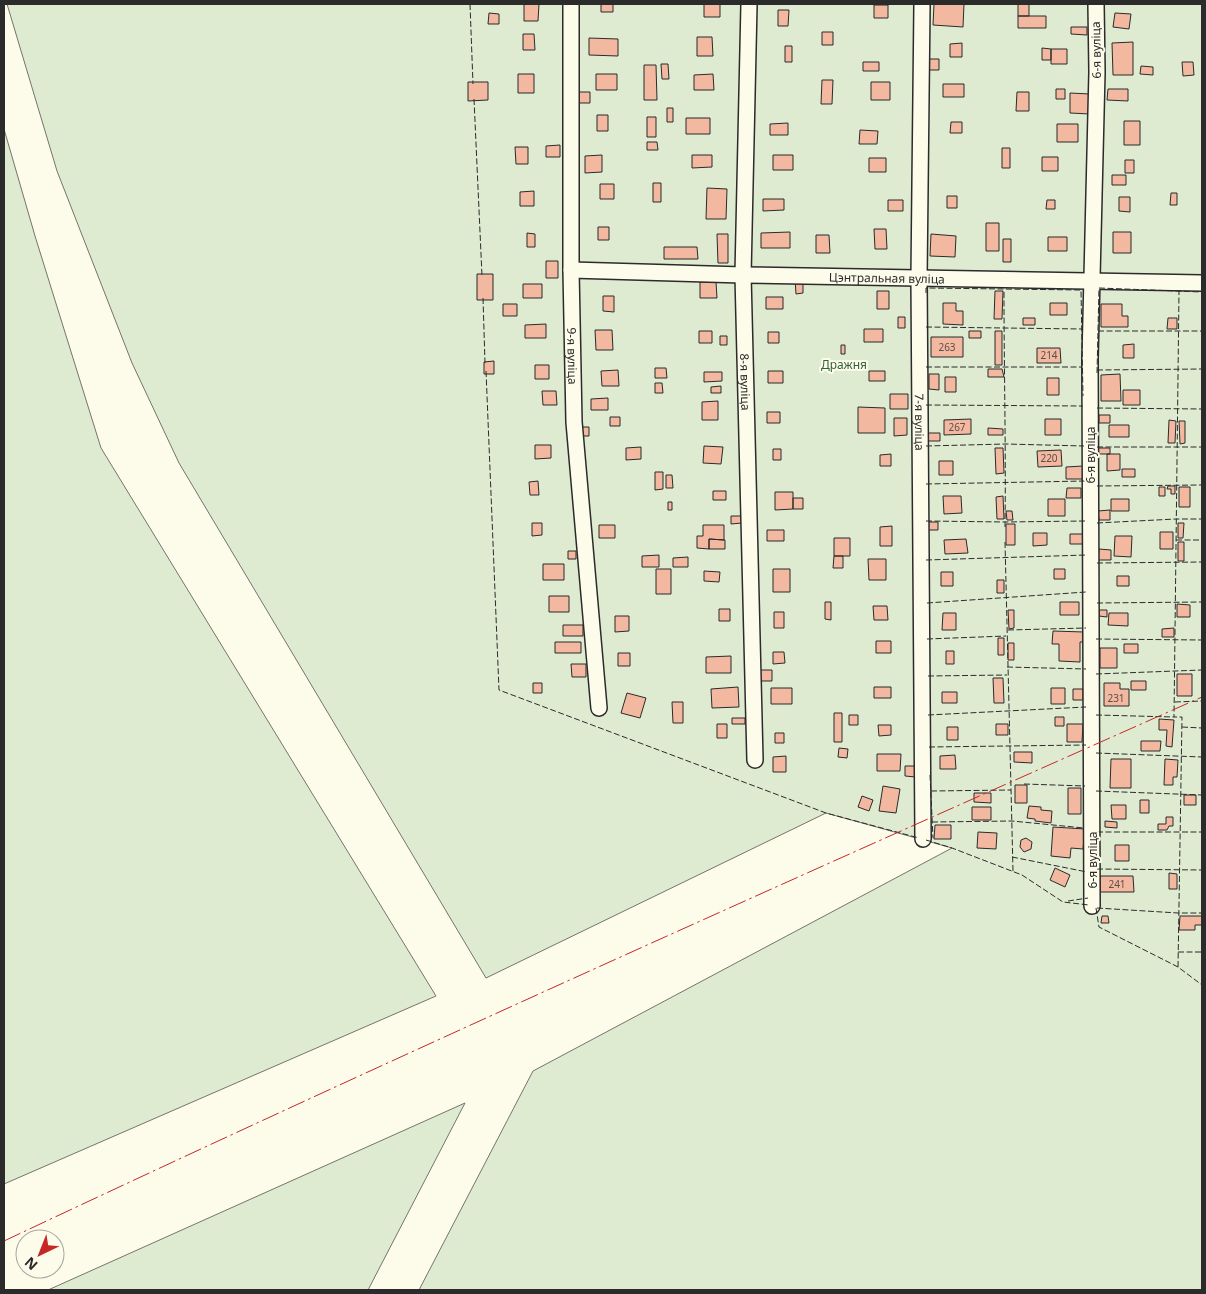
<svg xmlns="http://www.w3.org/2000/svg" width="1206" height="1294" font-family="'Noto Sans',sans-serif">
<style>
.green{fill:#deebd1;stroke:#74746e}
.building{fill:#f2b8a0;stroke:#2b2b2b}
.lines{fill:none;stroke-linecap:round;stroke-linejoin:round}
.minor-casing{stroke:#2b2b2b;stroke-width:18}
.minor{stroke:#fdfbea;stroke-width:15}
.fence{stroke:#2b2b2b;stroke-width:1;stroke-dasharray:6 2.5;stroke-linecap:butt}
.power{stroke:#c62828;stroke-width:1;stroke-dasharray:18 4 2.5 4;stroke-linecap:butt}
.labels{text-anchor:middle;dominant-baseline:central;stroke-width:4;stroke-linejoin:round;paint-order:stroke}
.number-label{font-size:10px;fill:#5d4e48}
.street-label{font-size:12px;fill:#2b2b2b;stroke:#fdfbea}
.park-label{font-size:12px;fill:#34623c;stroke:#fdfbea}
</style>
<rect width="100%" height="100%" fill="#fdfbea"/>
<path class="green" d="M7 4H1202V1290H419L533 1071 952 848 826 813 486 978 179 463 132 363 57 171Z
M4 129 35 236 101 448 436 996 4 1184Z
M465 1103 368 1290H48Z"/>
<path class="building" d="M524 4H539L538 21H524Z
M601 4H613V12H601Z
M704 4H720V17H704Z
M934 4H964L963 27 933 25Z
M1018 4H1029V16H1018Z
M874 5H888V18H874Z
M778 10H789L788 26H778Z
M489 13 499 14V24H488Z
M1115 13 1131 14 1129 29 1113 27Z
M1018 16H1046V28H1018Z
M1071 27H1087V35L1071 34Z
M822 32H833V45H822Z
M523 34H534L535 50H523Z
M697 37H712L713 56H697Z
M589 38 618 39V56L589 55Z
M1133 42V75H1113L1112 43Z
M962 43V57H950V44Z
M785 46H792V62H785Z
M1042 48 1051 49V60H1042Z
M1051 49H1067V64H1051Z
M927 59H939V70H927Z
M863 62H879V71H863Z
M1182 62H1193L1194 75 1183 76Z
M661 64H668L669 79H662Z
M644 65H656L657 100H644Z
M1141 66 1153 67V75L1140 74Z
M518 74H534V93H518Z
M596 74H617V90H596Z
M713 74 714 90H694V75Z
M822 80H833L832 104H821Z
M468 82H488V100L468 101Z
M871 82H890V100H871Z
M943 84H964V97H943Z
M1056 89H1065V99H1056Z
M1108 89H1128V101L1107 100Z
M576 92H590V103H576Z
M1017 92H1029V111H1016Z
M1070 93 1090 94V114L1070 113Z
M667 108H673V122H667Z
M597 115H608V131H597Z
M647 117H656V137H647Z
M686 118H710V134H686Z
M1124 121H1140V145H1124Z
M951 122H962V133H950Z
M788 123V135H770V124Z
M1057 124H1078V142H1057Z
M860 130 878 131 877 144H859Z
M647 142H657L658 150H647Z
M560 145V157H546V146Z
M515 147H528V164H516Z
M1002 148H1010V168H1002Z
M602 155V172L585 173V156Z
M692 155H712V167L692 168Z
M773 155H793V170H773Z
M1042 157H1058V171H1042Z
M869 158H886V172H869Z
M1125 160H1134V173H1125Z
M1112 175H1126V185H1112Z
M653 183H661V202H653Z
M600 184H614V199H600Z
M707 188 727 189 726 219H706Z
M534 191V206H520V192Z
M1171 193H1177V205H1170Z
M947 196H957V208H947Z
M1119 197H1130V212L1119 211Z
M763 199H784V210L763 211Z
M888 200H903V211H888Z
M1047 200H1055V209H1046Z
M986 223H999V251H986Z
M598 227H609V240H598Z
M874 229H886L887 249H875Z
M790 232V248H761V233Z
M1113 232H1131V253H1113Z
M527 233 535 234V247H527Z
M717 234H728V263H718Z
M931 234 956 236 955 257 930 256Z
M816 235H829L830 253H816Z
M1048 237H1067V251H1048Z
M1003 239H1011V262H1003Z
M664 247H697L698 259H664Z
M546 261H558V278H546Z
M477 274H493V300H477Z
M795 279H803V293L796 294Z
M700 282H716L717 298H700Z
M523 284H542V298H523Z
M877 291H889V309H877Z
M995 291H1003L1002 319H994Z
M603 296H614V312L603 311Z
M766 297H783V309H766Z
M943 303H956V311H963V325L943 324Z
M1050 303H1067V315H1050Z
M503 304H517V316H503Z
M1101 304H1122V316H1128V327H1101Z
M898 317H905V328H898Z
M1023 318H1035V325H1023Z
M1168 318H1177V329H1167Z
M546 324V338H525V325Z
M864 329H883V342H864Z
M595 330H612L613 350H596Z
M699 331H712V343H699Z
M969 331H981V338H969Z
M995 331H1002V365H995Z
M768 332H779V343H768Z
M720 336H727V345H720Z
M931 337H963V357H931Z
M1134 344V358H1123V345Z
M841 345H845V354H841Z
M1037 348H1060L1061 363H1037Z
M494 361V374H484V362Z
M535 365H549V379H535Z
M655 368H666L667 378H655Z
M988 369H1002L1004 377H988Z
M618 370 619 386H602L601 371Z
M768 371H783V383H768Z
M869 371H885V381H869Z
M704 372H722V381L704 382Z
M929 374H939V390L929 389Z
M1120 374 1121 401H1101V375Z
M945 377H956V392H945Z
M1047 378H1059V395H1047Z
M655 383H662L663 393H655Z
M721 386V393H711V387Z
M1123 390H1140V405H1123Z
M542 391H556L557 405H543Z
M890 394H908V409H890Z
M608 398V410H591V399Z
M718 401V420H702V402Z
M858 407 885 408V433H858Z
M767 412H780V423H767Z
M1099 415H1110V423H1099Z
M610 417H620V426H610Z
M894 418H907V435L894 436Z
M971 419V434L944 435V420Z
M1045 419H1061V435H1045Z
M1169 420 1176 421 1175 443H1168Z
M1179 421H1185V443L1180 444Z
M1109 425H1129V437H1109Z
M581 427H589V436H581Z
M988 428 1003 429V435H988Z
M927 433H940V441H927Z
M535 445H551V458L535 459Z
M704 446 723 447 721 464 703 463Z
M641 447V459L626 460V448Z
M995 448H1003L1004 473 996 474Z
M1098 448H1110V454H1098Z
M773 449H781V460H773Z
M1061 450 1062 466 1038 467 1037 451Z
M891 454V466H880V455Z
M1107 454H1120V470L1107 471Z
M939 461H953V475H939Z
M1083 466V479H1066V467Z
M1122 469H1135V477H1122Z
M655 472H663V489L655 490Z
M666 475H672L673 488H666Z
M538 481 539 495H530L529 482Z
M1168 486H1175V494H1171V489H1167Z
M1159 487H1165V496H1159Z
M1179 487H1190V507H1179Z
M1067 488H1081V498H1066Z
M713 491H726V500H713Z
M775 492H793V509L775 510Z
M943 496H961L962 513 944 514Z
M1003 496 1004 519H997L996 497Z
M793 498H803V509H793Z
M1048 499H1065V516H1048Z
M1111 499H1129V511H1111Z
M668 502H672V510H668Z
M1110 510V520H1099L1098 511Z
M1006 511H1012L1013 520H1007Z
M731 516H741L742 523 731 524Z
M928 522H938V530H928Z
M532 523H542V535L532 536Z
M1178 523H1184L1183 538H1178Z
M1006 524H1015V545H1006Z
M599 525H615V538H599Z
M703 525H724V540L709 539V549L697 548V536H703Z
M892 526V546H880V527Z
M767 530H784V541H767Z
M1160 532H1173V549H1160Z
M1033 533H1047V545L1033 546Z
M1070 534H1083V544H1070Z
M1115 536H1132L1131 557 1114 556Z
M834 538H850V556H834Z
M709 539 725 540V549H709Z
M966 539 968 553 945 554 944 540Z
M1178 542H1184V561H1178Z
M1099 549 1111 550V560H1098Z
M568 551H576V559H568Z
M659 555V567H642V556Z
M834 556H843V568H833Z
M688 557V567H673V558Z
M868 559H886V580H869Z
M543 564H564V580H543Z
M656 569H671V594H656Z
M773 569H790V592H773Z
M1054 569H1065V579H1054Z
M704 571 720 572 719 582 704 581Z
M941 572H953V586H941Z
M1117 576H1129V586H1117Z
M997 580H1004V593H997Z
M549 596H569V612H549Z
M825 602H831V620L825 619Z
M1060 602H1079V615H1060Z
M1177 604 1190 605V617H1177Z
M873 606H887L888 620H874Z
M719 609H730V621H719Z
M1008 610H1014V628L1009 629Z
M1099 610H1107V617L1099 616Z
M774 612H784V628H774Z
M943 613H956V630H942Z
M1109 613H1128V626L1108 625Z
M615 616H629V631L615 632Z
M563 625H583V636H563Z
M1174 628V637H1162V629Z
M1053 631 1084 632V642H1080V662L1059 661V644H1052Z
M998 638H1004V655H998Z
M876 641H891V653H876Z
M555 642H581V653H555Z
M1008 643H1014V660H1008Z
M1124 644H1138V653H1124Z
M1100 648H1117V668H1100Z
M946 651H954V664H946Z
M773 652H784L785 663 773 664Z
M618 653H630V666H618Z
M731 656V673H706V657Z
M571 664H586V677H572Z
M757 670H772V681H757Z
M1177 674H1192V696H1177Z
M993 678H1003L1004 703H994Z
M1131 681H1146V690H1131Z
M533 683H542V693H533Z
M1104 683H1120V689H1129V706H1104Z
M738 687 739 707 712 708 711 689Z
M874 687H891V698H874Z
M771 688H792V704H771Z
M1051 688H1065V704H1051Z
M1073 689H1083V700H1073Z
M942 692H957V703H942Z
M627 693 646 698 640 718 621 713Z
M672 702H683V723H673Z
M834 713H842V742H834Z
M849 715H858V725H849Z
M1055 717H1064V726H1055Z
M732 718H745V724H732Z
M1159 719 1174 720 1172 747 1166 746 1167 730H1159Z
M717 724H727V738H717Z
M996 724H1008V735H996Z
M1067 724H1083L1082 742H1067Z
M878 725H891V735L879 736Z
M947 727H958V740H947Z
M775 733H784V743H775Z
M1141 741H1161L1160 751H1141Z
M839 748 848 749 847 758 838 757Z
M1014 752H1032V763L1014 762Z
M877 754H901L900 771H877Z
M955 755 956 769H940V756Z
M786 756V772H773V757Z
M1111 759H1131V788H1110Z
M1165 759 1178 760 1177 777H1173V785H1164Z
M905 766H916V777L905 776Z
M1015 785H1027V803H1015Z
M883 786 900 789 896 813 879 811Z
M1068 788H1081V814H1068Z
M974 793H991V803L974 802Z
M1184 795H1196V805H1184Z
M862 796 873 800 869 811 858 807Z
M1140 800H1149V813H1140Z
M1111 805H1126V819H1112Z
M1029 806 1041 807V810L1052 811 1051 823 1035 821V819L1027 818Z
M972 807H991V820H972Z
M1166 817H1173V826H1169L1167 830H1158V824H1166Z
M1105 821 1117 822V828L1105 827Z
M935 825H951V839H934Z
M1053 827 1085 829 1083 849 1071 848 1070 858 1051 856Z
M978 832 997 833 996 849 977 848Z
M1026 838 1032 842 1031 849 1024 852 1020 847 1021 840Z
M1115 845H1129V861H1115Z
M1055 868 1070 875 1065 887 1050 880Z
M1169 873 1177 874V889H1169Z
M1100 876H1133L1134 892H1100Z
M1102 916H1108L1109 923H1101Z
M1180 916H1202V925H1195V930H1179Z"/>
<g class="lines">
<g class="minor-casing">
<g id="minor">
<path id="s1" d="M571 4V270L574 422 599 708"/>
<path id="s2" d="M749 4 743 275 755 760"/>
<path id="s3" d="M922 4 919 278 923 839"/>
<path id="s4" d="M571 270 743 275 1202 283"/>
<path d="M1092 906 1090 359 1097 72 1096 4"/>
</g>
</g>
<use href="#minor" class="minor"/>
<path class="fence" d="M470 4 473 84
M474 99 482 276
M1004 292C1004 370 1006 448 1005 527
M926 293V288L1081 290 1083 396
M483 298 485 363
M926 327 1082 329
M1098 331H1202
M926 367H1082
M1097 370 1202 369
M486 371 499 690 826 813 919 838
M1097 373 1099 288 1202 292
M926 405 1083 406
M1097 408 1202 409
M926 446 1006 444 1084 446
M1097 447H1202
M926 484 1085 481
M1097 486 1202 485
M926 521 1005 522 1086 521
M1097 523 1176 519H1202
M1176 540H1202
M1005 542 1013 871
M926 560 1086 555
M1097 563 1202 562
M927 603 1086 592
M1097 603 1202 602
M1008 630 1086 628
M927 639 1006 636
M1096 639 1202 640
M1007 667 1086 669
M1096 674 1202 670
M928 676 1007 675
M1175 702 1202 701
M928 715 1086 707
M1096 715 1174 717
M1182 727 1202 728
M929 747 1086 745
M1096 753 1202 757
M930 775 933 838
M1024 784 1085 786
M931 791 1011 790
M1096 791 1202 795
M932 822 1012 821 1084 828
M1097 832H1202
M926 840 952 848 1022 875 1063 902 1089 905
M1012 857 1087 872
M1097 869 1202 870
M1068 901 1088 898
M1096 908 1099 927 1178 967 1202 985
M1097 908 1178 913H1202
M1178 952H1202
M1178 967 1182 717H1174L1179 291"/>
<path class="power" d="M4 1241C401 1054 801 875 1202 697"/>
</g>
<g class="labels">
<g class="number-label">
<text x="947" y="347">263</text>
<text x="1049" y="355">214</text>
<text x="957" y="427">267</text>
<text x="1049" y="458">220</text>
<text x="1116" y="698">231</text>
<text x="1117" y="884">241</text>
</g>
<g class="street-label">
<text transform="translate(1096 50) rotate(-91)">6-я вуліца</text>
<text stroke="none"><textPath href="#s4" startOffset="316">Цэнтральная вуліца</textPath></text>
<text stroke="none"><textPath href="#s1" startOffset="352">9-я вуліца</textPath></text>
<text stroke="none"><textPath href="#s2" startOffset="378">8-я вуліца</textPath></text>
<text stroke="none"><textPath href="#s3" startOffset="418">7-я вуліца</textPath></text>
<text transform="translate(1090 455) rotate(-90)">6-я вуліца</text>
<text transform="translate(1092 860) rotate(-90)">6-я вуліца</text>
</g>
<g class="park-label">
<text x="844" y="364">Дражня</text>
</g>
</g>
<rect width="1206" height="1294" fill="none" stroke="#2b2b2b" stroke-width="10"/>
<g transform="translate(40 1254) rotate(223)"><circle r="24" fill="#fdfbea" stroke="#a9a89e"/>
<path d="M0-4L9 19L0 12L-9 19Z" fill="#c62828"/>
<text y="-8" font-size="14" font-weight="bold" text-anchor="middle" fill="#2b2b2b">N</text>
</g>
</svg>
